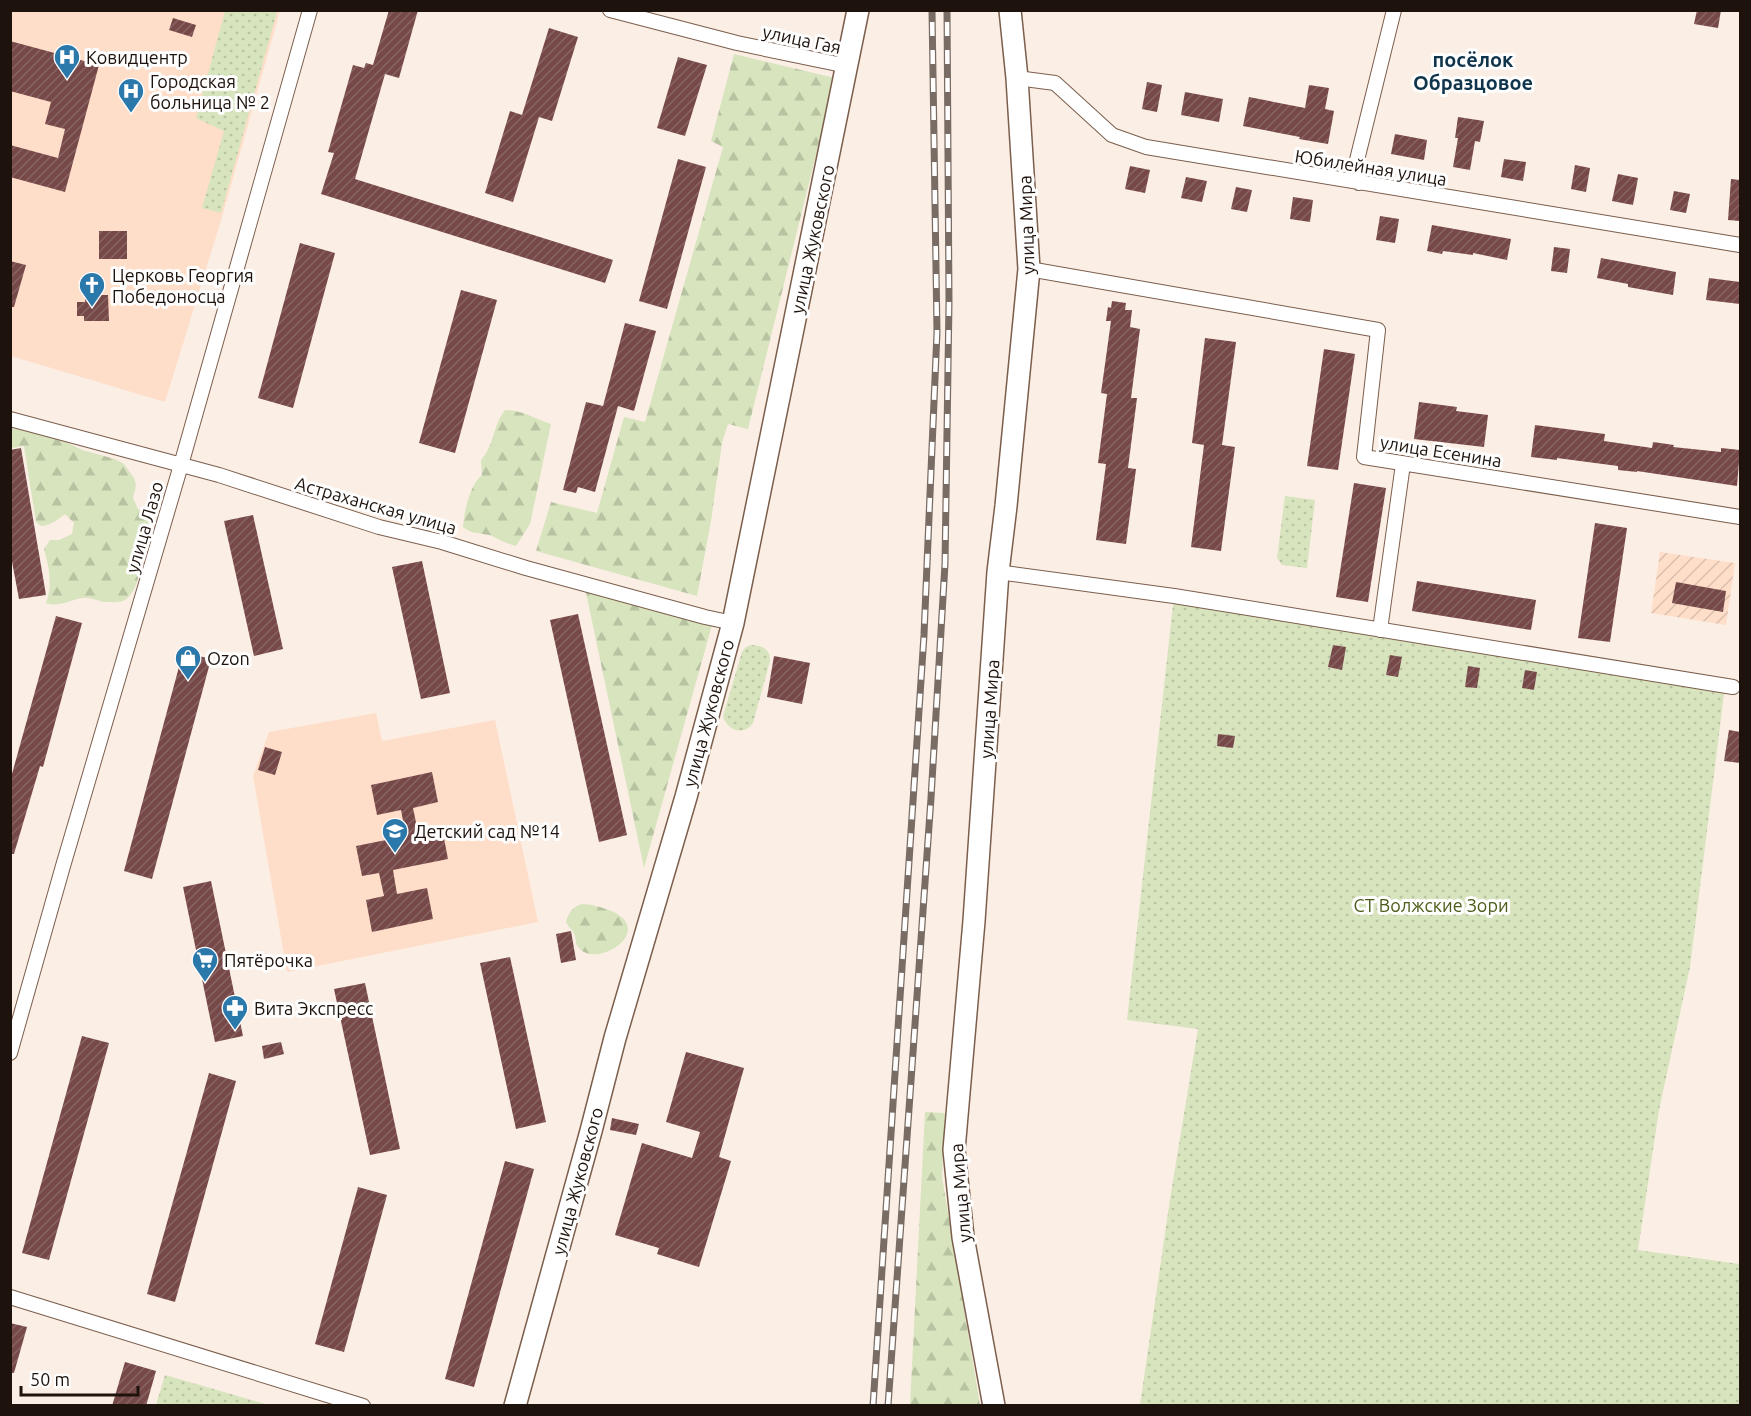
<svg xmlns="http://www.w3.org/2000/svg" width="1751" height="1416" font-family="Ubuntu,sans-serif">
<style>
.built{fill:#ffdec9}
.industrial{fill:url(#industrial-furrows)}
.green{fill:url(#green-dots)}
.forest{fill:url(#forest-firs)}
.building{fill:url(#building-hatch)}
.lines{fill:none;stroke-linecap:round;stroke-linejoin:round}
.minor-casing{stroke:#7b5e4c;stroke-width:16}
.primary-casing{stroke:#7b5e4c;stroke-width:24}
.minor{stroke:#fff;stroke-width:14}
.primary{stroke:#fff;stroke-width:21}
.rail-casing{stroke:#786c64;stroke-width:7}
.rail{stroke:#fefefe;stroke-width:4.5;stroke-dasharray:14;stroke-linecap:butt}
.labels{text-anchor:middle;dominant-baseline:central;stroke-width:6;stroke-linejoin:round;paint-order:stroke}
.street-label{font-size:18px;fill:#1e130c;stroke:#fefefe}
.poi-label{font-size:18px;fill:#1e130c;stroke:#fefefe;text-anchor:start}
.park-label{font-size:18px;fill:#4a5c17;stroke:#fefefe}
.neighbourhood-label{font-size:20px;font-weight:bold;fill:#0f344c;stroke:#fefefe}
</style>
<defs>
<pattern id="industrial-furrows" width="10" height="10" patternUnits="userSpaceOnUse" patternTransform="scale(1.5)"><rect width="10" height="10" fill="#ffdec9"/><path d="M-1 1l2-2M0 10L10 0M9 11l2-2" fill="none" stroke="#dabeab"/></pattern>
<pattern id="green-dots" width="8" height="8" patternUnits="userSpaceOnUse" patternTransform="scale(1.5)"><rect width="8" height="8" fill="#d7e4be"/><path d="M2 2h.1M6 6h.1" fill="none" stroke="#b8c3a2" stroke-width="1.8" stroke-linecap="round"/></pattern>
<pattern id="forest-firs" width="22" height="20" patternUnits="userSpaceOnUse" patternTransform="scale(1.5)"><rect width="22" height="20" fill="#d7e4be"/><path d="M5 1l3.5 6h-7zM16 11l3.5 6h-7z" fill="#b8c3a2"/></pattern>
<pattern id="building-hatch" width="6" height="6" patternUnits="userSpaceOnUse" patternTransform="scale(1.5)"><rect width="6" height="6" fill="#774848"/><path d="M-1 1l2-2M0 6l6-6M5 7l2-2" fill="none" stroke="#886464"/></pattern>
</defs>
<rect width="100%" height="100%" fill="#fbeee5"/>
<path class="built" d="M10 11H280L222 217 165 402 11 356Z
M376 713 382 741 495 720 538 922 287 972 253 776 269 732Z"/>
<path class="industrial" d="M1660 552 1735 563 1726 625 1651 613Z"/>
<path class="green" d="M225 11H279L277 12 221 213 202 208 224 131 196 118Z
M1285 496 1315 500 1307 568 1282 565 1277 558Z
M1174 596 1725 686 1690 967 1659 1110 1638 1250 1740 1264V1405H1140L1170 1199 1198 1029 1127 1020Z
M751 645C761 645 771 649 770 661L753 723C744 736 727 731 723 716L742 652 746 647Z
M165 1375 269 1405H156Z"/>
<path class="forest" d="M734 54 835 78 748 429 728 424 722 443 711 521 697 596 536 551 551 502 597 513 624 417 645 422 723 147 711 141Z
M505 410C522 410 535 419 551 424L530 524 516 546C507 544 500 540 492 536 481 532 475 536 463 527 464 512 470 484 482 475L481 460C495 444 492 427 505 410Z
M10 423 46 432 82 450 115 459 124 464 134 478 136 485 133 498 138 509C149 514 156 531 146 542 143 545 137 547 133 549 134 554 138 557 139 561 142 573 135 593 125 600 119 603 112 602 106 602 98 602 91 597 83 598 72 599 58 608 46 603 53 585 49 567 44 549L50 540H59L72 534 74 523 65 514C57 520 52 525 41 526L36 522 24 446 11 448Z
M585 588 712 625 644 868Z
M582 904C592 904 600 907 609 910 657 929 601 967 581 950 574 945 577 940 574 933 572 929 568 927 566 922 568 914 573 906 582 904Z
M925 1112 945 1113 942 1177 980 1405H910Z"/>
<path class="building" d="M389 10H418L399 78 385 74 355 179 613 260 605 283 321 194 334 153 328 152 353 65 364 68 366 63 373 65Z
M1697 10H1721L1718 28 1694 24Z
M173 18 196 25 192 37 169 30Z
M549 28 578 37 552 121 539 117 513 202 485 193 510 111 522 115Z
M10 41 99 65 65 192 10 177V145L58 158 65 129 45 124 51 102 10 91Z
M678 57 707 65 685 136 657 128Z
M1147 82 1162 85 1157 112 1142 109Z
M1309 85 1329 88 1325 109 1334 111 1328 144 1299 139 1300 137 1243 126 1249 97 1305 108Z
M1185 92 1223 99 1219 122 1181 115Z
M1458 117 1484 121 1480 142 1475 141 1470 170 1453 167 1458 138H1455Z
M1395 134 1427 140 1424 160 1391 154Z
M678 159 706 167 667 309 639 301Z
M1504 159 1526 162 1523 181 1501 177Z
M1575 165 1590 168 1586 192 1571 189Z
M1130 166 1150 170 1145 193 1125 189Z
M1618 174 1638 178 1633 205 1612 201Z
M1186 177 1207 181 1202 202 1181 198Z
M1731 179 1740 180V221L1728 220Z
M1236 187 1252 190 1247 212 1231 209Z
M1674 191 1690 194 1686 213 1670 210Z
M1293 197 1313 200 1310 222 1290 219Z
M1380 216 1399 219 1395 243 1376 240Z
M1432 225 1511 239 1507 260 1473 253V255L1443 251 1442 254 1427 251Z
M99 231H127V259H99Z
M300 243 335 253 293 408 258 398Z
M1554 247 1570 249 1567 273 1551 271Z
M1601 258 1676 272 1673 295 1628 287V284L1597 278Z
M10 261 26 265 14 307H10Z
M1709 278 1740 282V304L1706 300Z
M461 290 497 300 455 453 419 443Z
M85 295H108L109 321H84V316H77V302H85Z
M1112 301 1126 303 1125 310H1132L1130 327 1140 329 1131 398H1137L1128 468 1136 469 1126 544 1096 540 1106 464 1098 463 1107 394 1101 393 1111 321H1106L1108 307 1111 308Z
M625 323 656 331 634 411 618 406 595 492 578 487 576 493 563 490 586 402 603 406Z
M1205 338 1236 342 1222 445 1235 447 1221 551 1191 547 1204 445 1192 443Z
M1324 349 1355 354 1338 470 1307 466Z
M1419 402 1457 407 1456 411 1488 415 1484 447 1414 439Z
M1535 425 1605 434 1604 441 1652 448 1653 442 1674 445 1673 447 1721 452V448L1740 450 1737 486 1637 471V472L1618 470V466L1557 458V460L1531 457Z
M21 448 46 595 19 599 10 551V450Z
M1354 483 1386 488 1368 602 1336 597Z
M253 515 283 649 254 656 224 521Z
M1595 523 1627 528 1610 642 1578 638Z
M422 561 450 693 421 699 392 567Z
M1417 581 1536 600 1531 630 1412 611Z
M1676 582 1726 591 1723 612 1672 603Z
M578 614 627 835 599 842 550 620Z
M56 616 82 623 43 767 40 766 14 854H10V781Z
M1333 645 1346 647 1342 670 1328 667Z
M183 652 211 659 152 879 124 871Z
M1390 655 1402 657 1398 677 1386 675Z
M774 656 810 663 802 704 767 697Z
M1468 666 1480 668 1477 688 1465 687Z
M1525 670 1537 672 1534 690 1522 688Z
M1729 730 1740 732V763L1724 761Z
M1218 734 1235 736 1233 748 1217 746Z
M265 747 282 752 275 775 258 770Z
M432 772 438 802 413 808 418 832 442 828 448 859 393 870 397 894 427 888 433 919 372 932 366 900 384 896 379 873 362 876 356 846 406 836 401 810 377 815 371 785Z
M211 881 243 1036 215 1042 183 887Z
M571 931 576 960 561 963 556 934Z
M510 957 546 1122 516 1129 480 963Z
M365 983 400 1149 370 1155 334 989Z
M82 1036 109 1043 49 1260 22 1253Z
M281 1042 284 1054 264 1059 262 1046Z
M686 1052 744 1068 719 1157 731 1161 699 1267 657 1254 659 1248 615 1235 642 1143 692 1158 700 1132 666 1122Z
M209 1073 236 1081 175 1302 147 1294Z
M612 1118 639 1124 636 1135 610 1130Z
M505 1161 534 1169 474 1387 445 1379Z
M358 1187 387 1195 344 1352 315 1344Z
M10 1323 27 1327 14 1373H10Z
M125 1362 156 1371 146 1406H112Z"/>
<g class="lines">
<g class="minor-casing">
<path id="minor" d="M610 10 737 43 847 66
M1017 78 1055 83 1112 135 1146 147 1740 245
M1359 183 1357 160 1394 10
M1029 269 1378 330 1364 457 1740 517
M10 419 219 475 379 527 442 542 526 568 705 617 733 623
M998 572 1174 596 1733 687
M1380 630 1403 464
M10 1053 63 866 181 465 310 10
M10 1297 363 1406"/>
</g>
<g class="primary-casing">
<path id="primary" d="M515 1406 591 1131 615 1038 686 797 733 623 858 10
M994 1406 963 1237 954 1150 974 921 998 572 1006 506 1029 269 1017 78 1010 10"/>
</g>
<use href="#minor" class="minor"/>
<use href="#primary" class="primary"/>
<g class="rail-casing">
<path id="rail" d="M873 1406 924 635 930 494 937 332 932 10
M888 1406 931 798 945 564 949 302 947 10"/>
</g>
<use href="#rail" class="rail"/>
</g>
<defs>
<g id="hospital-pin" transform="scale(1.35)"><path d="M0 17L-7.5 6A9.5 9.5 0 1 1 7.5 6Z" fill="#2b78ab" stroke="#fefefe"/><path d="M-5-5h3v3.5h4V-5h3V5h-3V1.5h-4V5h-3Z" fill="#fff"/></g>
<g id="church-pin" transform="scale(1.35)"><path d="M0 17L-7.5 6A9.5 9.5 0 1 1 7.5 6Z" fill="#2b78ab" stroke="#fefefe"/><path d="M-1.2-6h2.4v3.5h3.3v2.4h-3.3V6h-2.4V-.1h-3.3v-2.4h3.3Z" fill="#fff"/></g>
<g id="shop-pin" transform="scale(1.35)"><path d="M0 17L-7.5 6A9.5 9.5 0 1 1 7.5 6Z" fill="#2b78ab" stroke="#fefefe"/><path d="M-5-2.5h2.3a2.7 3.5 0 0 1 5.4 0H5L5.5 6h-11ZM-1.5-2.5h3a1.5 2.3 0 0 0-3 0Z" fill="#fff"/></g>
<g id="school-pin" transform="scale(1.35)"><path d="M0 17L-7.5 6A9.5 9.5 0 1 1 7.5 6Z" fill="#2b78ab" stroke="#fefefe"/><path d="M0-5L7-2L0 1L-7-2ZM-4 1L0 2.5L4 1V4Q0 6-4 4Z" fill="#fff"/></g>
<g id="supermarket-pin" transform="scale(1.35)"><path d="M0 17L-7.5 6A9.5 9.5 0 1 1 7.5 6Z" fill="#2b78ab" stroke="#fefefe"/><path d="M-6-5.5h2.5l.6 2H6L4.5 2H-2.5L-4.4-4H-6ZM-1.5 3.2a1.3 1.3 0 1 0 .1 0ZM3 3.2a1.3 1.3 0 1 0 .1 0Z" fill="#fff"/></g>
<g id="pharmacy-pin" transform="scale(1.35)"><path d="M0 17L-7.5 6A9.5 9.5 0 1 1 7.5 6Z" fill="#2b78ab" stroke="#fefefe"/><path d="M-2-6h4v4h4v4h-4v4h-4v-4h-4v-4h4Z" fill="#fff"/></g>
</defs>
<g fill-rule="evenodd">
<use href="#hospital-pin" x="67" y="57"/>
<use href="#hospital-pin" x="131" y="91"/>
<use href="#church-pin" x="92" y="285"/>
<use href="#shop-pin" x="188" y="658"/>
<use href="#school-pin" x="395" y="831"/>
<use href="#supermarket-pin" x="205" y="960"/>
<use href="#pharmacy-pin" x="235" y="1008"/>
</g>
<g class="labels">
<g class="street-label">
<text transform="translate(802 39) rotate(12)">улица Гая</text>
<text transform="translate(1371 167) rotate(9)">Юбилейная улица</text>
<text transform="translate(1026 225) rotate(-92)">улица Мира</text>
<text transform="translate(812 239) rotate(-78)">улица Жуковского</text>
<text transform="translate(1441 451) rotate(9)">улица Есенина</text>
<text transform="translate(376 505) rotate(16)">Астраханская улица</text>
<text transform="translate(144 527) rotate(-74)">улица Лазо</text>
<text transform="translate(989 709) rotate(-86)">улица Мира</text>
<text transform="translate(708 713) rotate(-75)">улица Жуковского</text>
<text transform="translate(577 1181) rotate(-75)">улица Жуковского</text>
<text transform="translate(960 1193) rotate(-95)">улица Мира</text>
</g>
<g class="poi-label">
<text x="86" y="57">Ковидцентр</text>
<text x="150" y="81">Городская<tspan x="150" dy="21">больница № 2</tspan></text>
<text x="112" y="275">Церковь Георгия<tspan x="112" dy="21">Победоносца</tspan></text>
<text x="207" y="658">Ozon</text>
<text x="414" y="831">Детский сад №14</text>
<text x="224" y="960">Пятёрочка</text>
<text x="254" y="1008">Вита Экспресс</text>
</g>
<g class="park-label">
<text x="1431" y="905">СТ Волжские Зори</text>
</g>
<g class="neighbourhood-label">
<text x="1473" y="59">посёлок<tspan x="1473" dy="23">Образцовое</tspan></text>
</g>
</g>
<rect width="1751" height="1416" fill="none" stroke="#1e130c" stroke-width="24"/>
<path d="M21 1386v9h117v-9" fill="none" stroke="#1e130c" stroke-width="3"/>
<text x="30" y="1386" font-size="18" fill="#1e130c" stroke="#fefefe" stroke-width="4.5" paint-order="stroke">50 m</text>
</svg>
